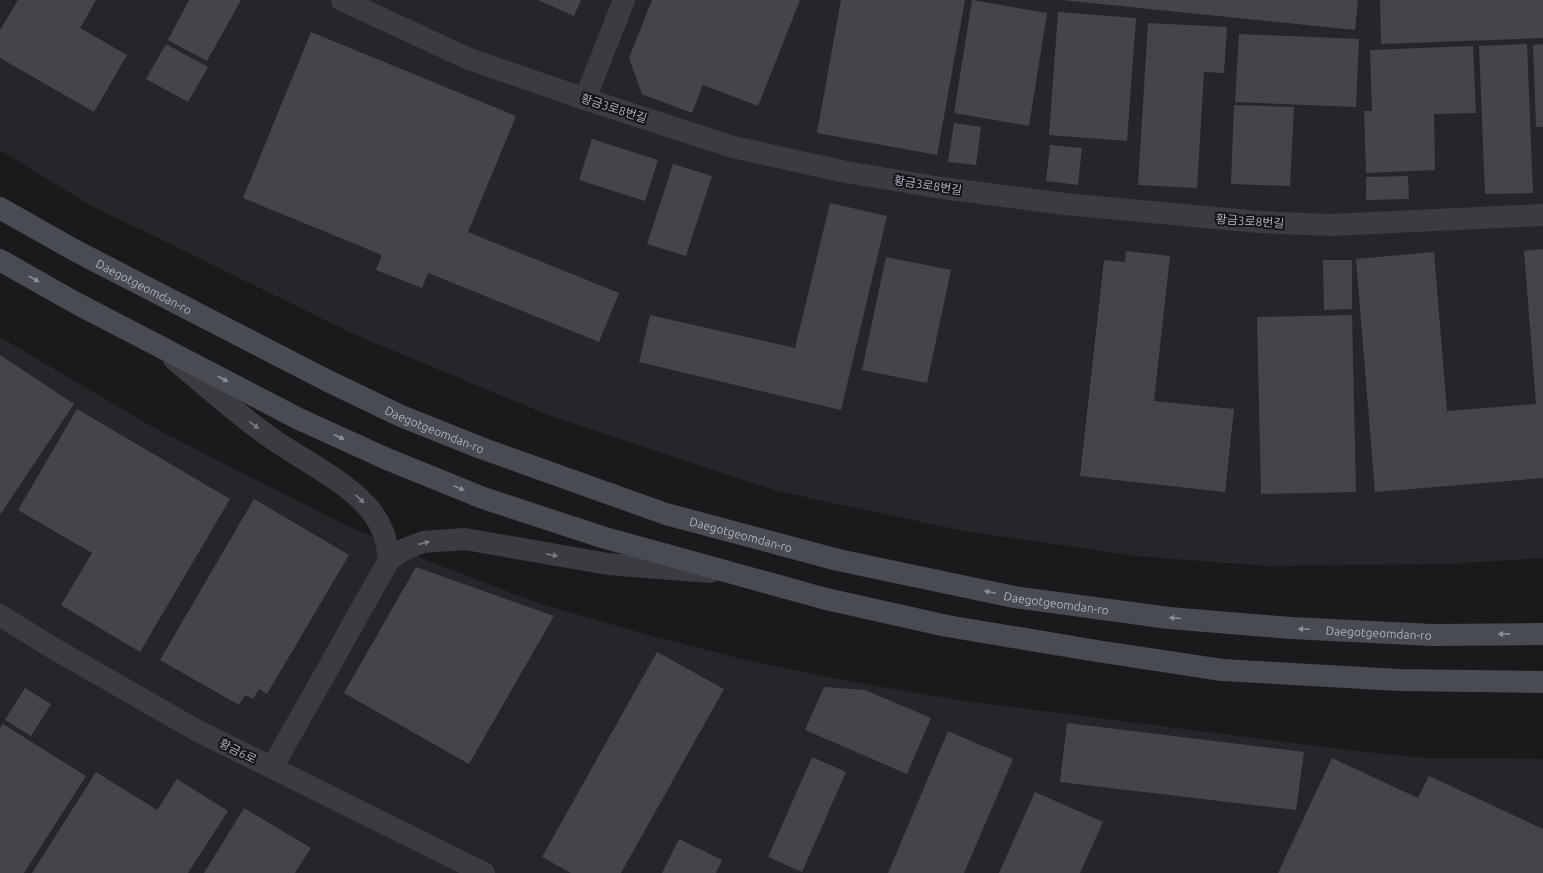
<svg xmlns="http://www.w3.org/2000/svg" width="1543" height="873" font-family="Ubuntu,'Noto Sans KR',sans-serif">
<style>
.built{fill:#26262a}
.building{fill:#44454a}
.lines{fill:none;stroke-linecap:round;stroke-linejoin:round}
.minor{stroke:#3b3c42;stroke-width:22}
.secondary{stroke:#494b52;stroke-width:22}
.oneway{fill:#898d97}
.oneway2{fill:#797c85}
.labels{text-anchor:middle;dominant-baseline:central;stroke-width:4;stroke-linejoin:round;paint-order:stroke}
.street-label{font-size:12px;fill:#acb1bc;stroke:#151518}
</style>
<rect width="100%" height="100%" fill="#1a1a1d"/>
<path class="built" d="M0 0H1543V558L1452 564 1265 566 1136 556 969 532 777 491 548 415 358 336 88 204 0 150Z
M0 337 156 429 341 523 433 563 544 605 649 635 746 660 847 681 965 701 1348 750 1424 758 1543 759V873H0Z"/>
<path class="building" d="M18 0H96L80 28 127 55 94 112 0 58V30Z
M189 0H241L207 61 168 40Z
M538 0H581L574 16Z
M652 0H800L758 106 703 85 692 113 642 94 629 58Z
M841 0H965L937 155 817 133Z
M972 0 1047 13 1029 126 954 113Z
M1062 0H1358L1355 30Z
M1380 0H1543V38L1381 44Z
M1058 12 1136 18 1127 141 1049 135Z
M1148 23 1227 27 1224 73 1204 72 1197 188 1138 185Z
M311 32 516 116 468 232 619 293 599 342 428 273 422 288 376 270 382 255 243 198Z
M1239 34 1359 39 1356 107 1235 102Z
M166 44 208 67 188 102 146 79Z
M1527 44 1533 193 1485 194 1479 46Z
M1543 44V127H1536L1533 45Z
M1473 46 1476 113 1434 114 1435 170 1366 173 1364 111H1372L1370 50Z
M1234 105 1294 107 1290 186 1231 184Z
M954 123 981 127 976 165 948 162Z
M592 139 658 160 645 201 579 180Z
M1050 145 1082 148 1078 185 1046 181Z
M673 164 712 176 686 256 647 244Z
M1408 176 1409 199 1366 200V177Z
M830 203 887 216 841 410 639 362 650 315 795 348Z
M1543 249V478L1375 492 1356 259 1434 252 1447 411 1536 404 1524 251Z
M1126 251 1170 256 1154 401 1234 409 1225 492 1080 476 1104 260 1125 262Z
M886 257 951 270 927 383 862 370Z
M1323 260H1352V309L1324 310Z
M1352 315 1356 492 1261 494 1257 317Z
M0 355 74 404 0 515Z
M77 409 230 499 140 652 61 605 92 553 18 510Z
M254 499 349 555 267 694 259 689 253 699 245 695 239 705 160 660Z
M416 567 554 616 469 764 344 693Z
M657 652 724 689 621 873H571L542 857Z
M824 687 865 690 931 718 907 774 805 730Z
M25 688 51 704 31 736 5 720Z
M1067 723 1304 752 1296 810 1060 782Z
M3 724 86 776 24 873H0V728Z
M948 731 1013 759 964 873H888Z
M812 757 846 772 802 872 768 857Z
M1332 758 1418 798 1429 776 1543 829V873H1278Z
M96 772 157 810 177 779 228 811 188 873H32Z
M1035 792 1103 822 1080 873H999Z
M244 808 311 848 295 873H204Z
M679 839 722 860 716 873H662Z"/>
<g class="lines">
<path class="minor" d="M342 0 469 59 585 99 733 147 846 172 942 188 1065 204 1259 222 1330 225 1543 215
M585 99 624 0
M174 359C207 387 239 416 274 440 303 460 343 480 366 505 381 521 387 538 389 560
M0 615 51 647 196 730 484 873
M272 768 389 560 405 549 423 542 465 539 608 564 710 572"/>
<g class="secondary">
<path id="s1" d="M0 208 76 251 328 381 401 416 481 448 666 514 838 560 1014 597 1169 618 1291 628 1432 635 1543 634"/>
<path d="M0 260 74 302 299 419 387 459 483 498 602 537 826 599 947 626 1097 651 1222 670 1400 680 1543 682"/>
</g>
</g>
<defs><path id="oneway-solid" d="M-6-.8H1V-3.2L6.5 0L1 3.2V.8H-6Z"/></defs>
<g class="oneway">
<use href="#oneway-solid" transform="translate(34 279) rotate(30)"/>
<use href="#oneway-solid" transform="translate(223 379) rotate(28)"/>
<use href="#oneway-solid" transform="translate(339 437) rotate(25)"/>
<use href="#oneway-solid" transform="translate(459 488) rotate(22)"/>
<use href="#oneway-solid" transform="translate(990 592) rotate(-168)"/>
<use href="#oneway-solid" transform="translate(1175 618) rotate(-175)"/>
<use href="#oneway-solid" transform="translate(1304 629) rotate(-177)"/>
<use href="#oneway-solid" transform="translate(1504 634) rotate(179)"/>
</g>
<g class="oneway2">
<use href="#oneway-solid" transform="translate(254 425) rotate(37)"/>
<use href="#oneway-solid" transform="translate(360 499) rotate(44)"/>
<use href="#oneway-solid" transform="translate(424 543) rotate(-13)"/>
<use href="#oneway-solid" transform="translate(552 555) rotate(10)"/>
</g>
<g class="labels">
<g class="street-label">
<text transform="translate(614 108) rotate(18)">황금3로8번길</text>
<text transform="translate(928 185) rotate(9)">황금3로8번길</text>
<text transform="translate(1250 221) rotate(4)">황금3로8번길</text>
<text stroke="none"><textPath href="#s1" startOffset="164">Daegotgeomdan-ro</textPath></text>
<text stroke="none"><textPath href="#s1" startOffset="488">Daegotgeomdan-ro</textPath></text>
<text stroke="none"><textPath href="#s1" startOffset="812">Daegotgeomdan-ro</textPath></text>
<text stroke="none"><textPath href="#s1" startOffset="1135">Daegotgeomdan-ro</textPath></text>
<text stroke="none"><textPath href="#s1" startOffset="1459">Daegotgeomdan-ro</textPath></text>
<text transform="translate(238 751) rotate(27)">황금6로</text>
</g>
</g>
</svg>
